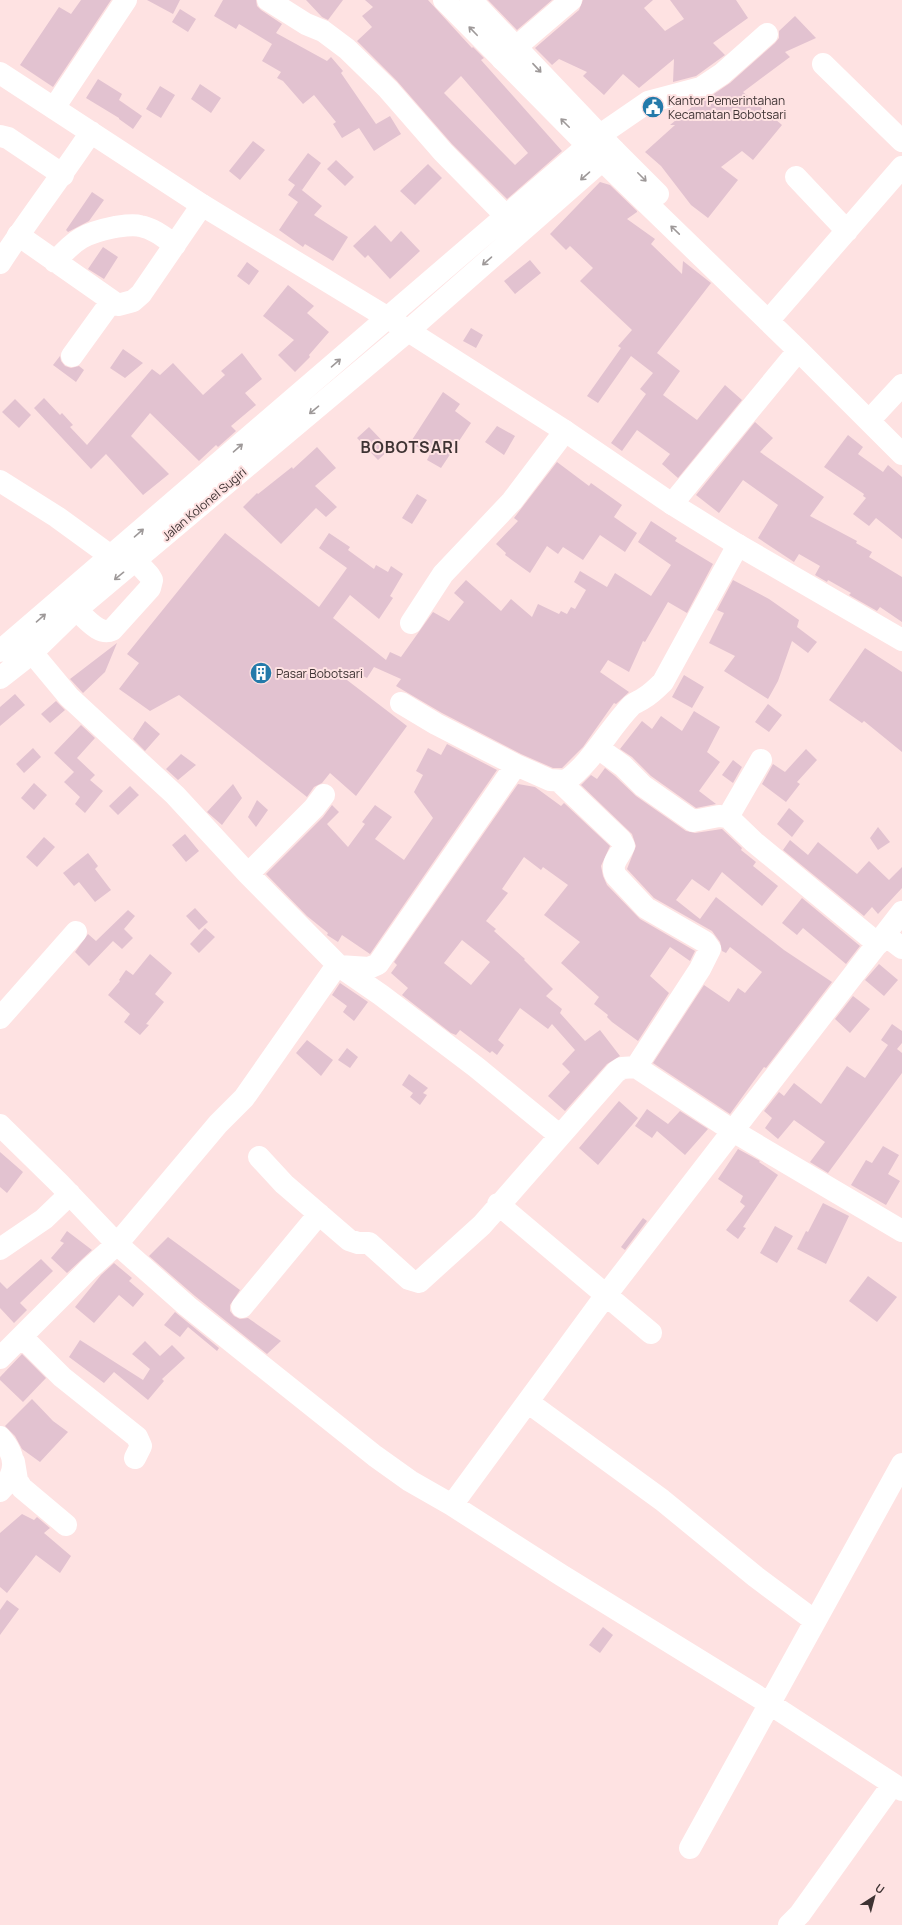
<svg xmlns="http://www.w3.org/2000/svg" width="902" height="1925" font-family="Manrope,sans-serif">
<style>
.building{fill:#e2c2d0;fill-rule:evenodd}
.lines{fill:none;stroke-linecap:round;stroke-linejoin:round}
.minor{stroke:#fff;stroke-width:22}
.major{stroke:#fff;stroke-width:22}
.oneway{stroke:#9e9999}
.labels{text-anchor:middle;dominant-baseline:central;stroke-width:4;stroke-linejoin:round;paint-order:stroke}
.poi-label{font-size:12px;fill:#3e3333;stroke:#fee2e2;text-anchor:start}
.street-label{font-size:12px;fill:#3e3333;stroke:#fee2e2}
.district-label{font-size:16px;font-weight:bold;letter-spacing:1px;fill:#3e3333;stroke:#fee2e2}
</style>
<rect width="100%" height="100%" fill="#fee2e2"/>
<path class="building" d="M81 0H111L53 87 20 65 59 7 71 14Z
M147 0H180L173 14Z
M223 0H256L257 6 261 10 282 24 276 33 327 61 331 57 343 71 341 73 376 124 390 116 401 134 374 151 359 128 342 138 333 124 336 122 314 95 303 104 283 81 277 78 281 72 262 61 272 44 239 24 236 29 214 16Z
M306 0H343L328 20 322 17Z
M365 0H428L472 48 473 47 484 58 481 60 562 151 507 199 452 144 397 81 357 41 372 27 362 16 373 7ZM461 76 528 153 515 165 444 93Z
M488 0H552L517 30Z
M583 0H653L644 8 665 31 684 19 670 0H736L748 18 713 43 725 55 696 76 673 82 674 59 639 88 623 74 604 95 583 76 587 72 559 59 552 65 535 48 579 10Z
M180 9 196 19 188 32 172 22Z
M795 16 816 38 785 52 790 57 743 92 782 125 753 160 742 151 721 167 738 180 708 218 691 205 661 166 645 152 675 125H670L699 101 708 98 730 83 775 43 779 38V31Z
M98 79 122 94 119 100 142 116 133 129 119 119V118L86 98Z
M200 84 221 98 211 113 191 99Z
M160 86 175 95 161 118 146 109Z
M253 141 265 150 240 180 229 171Z
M308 153 321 163 302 190 298 187 322 206 314 215 348 237 333 261 305 244 303 247 279 230 298 202 288 195 295 185 288 180Z
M336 160 354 177 345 186 327 169Z
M428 164 442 178 415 205 400 191Z
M600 182 610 185 637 211V212L627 219 655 239 651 244 682 274 683 261 711 283 657 353 680 371 663 395 697 420 725 385 742 400 678 478 662 464 670 454 637 430 622 451 611 443 646 394 640 389 653 373 631 356 598 403 587 396 621 348 618 346 632 330 580 281 593 268 570 246 566 250 550 234Z
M92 192 104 200 89 221 68 232 66 230Z
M375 225 391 242 401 231 420 251 390 279 368 255 365 258 353 246Z
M103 247 118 257 104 279 88 269Z
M530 260 541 273 515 294 504 281Z
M247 262 259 271 249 285 237 276Z
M288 285 314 306 307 313 329 332 309 355 310 357 295 372 278 355 294 340 263 316Z
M471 328 483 335 476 348 463 341Z
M123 349 143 363 125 378 110 368Z
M242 353 262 379 245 393 256 405 231 426 236 431 218 447 216 445 199 461 150 413 131 436 169 474 143 495 106 454 91 469 34 408 44 398 60 415 62 413 73 425 70 427 87 445 152 369 160 375 173 363 203 395 225 375 221 371Z
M60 356 61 361 65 366 71 368 79 366 84 370 76 382 53 365Z
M443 392 460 404 455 411 471 423 441 468 427 460 430 454 410 443Z
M15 399 31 415 19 428 2 412Z
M755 422 773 438 760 452 824 497 810 516 857 541 856 543 872 552 869 557 902 577V622L880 607 877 611 849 595 851 593 828 580 827 582 815 575 820 566 799 554 794 562 758 538 778 505 743 480 719 513 696 495Z
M497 426 515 436 504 455 485 442Z
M369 427 390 449 378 460 357 438Z
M848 435 863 447 858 454 883 472 888 465 902 477V539L876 518 869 526 853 514 866 498 863 496 864 494 824 467Z
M317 447 336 468 315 486 337 507 326 517 316 508 281 544 243 507 257 493 258 494 292 467 293 469Z
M557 462 589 486 591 483 622 505 614 517 637 533 625 552 600 535 583 560 563 547 558 554 547 546 530 573 505 555 506 553 496 544 518 521 514 518Z
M417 494 427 500 412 524 402 518Z
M651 521 677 538 675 541 713 564 687 613 668 602 645 642 643 641 629 672 608 660 600 672 629 692 616 704 614 703 583 747 562 768H553L521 754 442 713 396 686 401 679 374 667 367 678 353 671 347 680 407 726 356 796 330 773 322 783 314 787 307 797 179 695 150 711 119 689 139 663 127 654 225 533 319 607 347 568 319 548 329 533 350 547 348 550 374 569 376 565 388 572 391 566 403 574 390 596 393 598 379 619 350 595 333 618 386 660 390 652 401 657 433 612 449 621 464 602 454 593 466 580 501 611 511 599 532 617 538 604 559 614 561 611 567 614 571 607 575 609 586 590 574 582 580 571 607 587 615 573 651 596 671 565 638 542Z
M733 580 769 599 799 620 797 627 817 642 808 653 792 641 778 681 768 699 724 671 735 656 709 643 724 613 717 610Z
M117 643 105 672 83 693 70 679Z
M865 648 902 672V752L864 721 862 723 829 700Z
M684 675 704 687 692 708 672 697Z
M15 694 25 705 0 726V707Z
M56 701 65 710 50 723 41 714Z
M768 704 782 715 769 732 755 722Z
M694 711 720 727 707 752 720 762 699 791 716 804 696 808 651 776 632 757 620 749 642 721 652 729 661 716 682 731Z
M145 721 160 734 145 751 133 739Z
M81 725 95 738 77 758 95 775 90 780 103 791 85 813 75 804 80 797 64 782 74 772 54 753Z
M447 744 497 770 370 954 342 935 338 942 327 935 328 933 307 916 266 874 323 817 332 805 339 812 327 824 348 847 365 824 362 822 375 805 392 817 375 839 404 860 433 818 414 792 423 775 416 771 428 748 441 755Z
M33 748 41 757 24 773 16 764Z
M806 749 817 760 797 782 800 784 786 802 762 784 773 764 785 772Z
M181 754 196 765 178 780 166 769Z
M733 760 742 767 733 783 722 775Z
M605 768 615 776 636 796 686 831 695 833 722 829 742 848 741 850 756 862 753 866 778 886 762 906 722 872 709 891 692 879 676 900 700 919 716 897 784 950 832 982 766 1068 764 1067 730 1114 653 1063 704 985 729 1002 738 988 745 993 762 972 730 947 726 953 722 951 720 942 712 931 654 898 627 869 636 846 632 834 581 785 591 775 597 779Z
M34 783 47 795 34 810 21 798Z
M233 784 242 798 222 825 207 812Z
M518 784 535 787 561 806 564 803 610 846 601 866 603 876 607 885 640 919 695 951 690 961 670 947 650 976 669 993 638 1041 612 1022 607 1017 608 1015 594 1004 599 997 561 963 580 942 544 915 568 885 543 867 541 870 524 857 502 889 508 893 486 921 496 929 494 931 525 959 524 960 553 989 546 996 562 1009 560 1013 585 1041 600 1030 620 1056 607 1064 565 1111 548 1096 570 1072 562 1064 575 1050 552 1024 548 1029 520 1008 498 1040 504 1045 497 1055 492 1051 490 1053 460 1030 456 1035 451 1033 402 995 408 988 391 973 397 965 394 962ZM462 940 490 962 471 985 444 963Z
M130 786 139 795 118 815 109 806Z
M257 800 268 810 256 827 248 817Z
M789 808 804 821 792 837 777 824Z
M878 827 890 842 878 850 870 838Z
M185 834 199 851 186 862 172 845Z
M44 837 55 847 37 867 26 857Z
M790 840 808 855 818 842 857 874 869 861 889 880 902 867V888L878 914 872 907 864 916 783 850Z
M88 853 98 866 95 869 111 890 95 902 79 882 74 886 63 873Z
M802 898 860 946 846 964 803 928 797 935 782 923Z
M195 908 208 922 199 930 186 916Z
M128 910 135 916 124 929 133 938 122 949 113 941 89 966 75 952 88 934 96 941Z
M205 928 215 937 199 953 190 944Z
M150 954 172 973 155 994 164 1002 146 1024 149 1025 140 1035 124 1022 130 1014 108 995 120 981 119 980 126 970 133 975Z
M879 964 898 980 884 996 865 980Z
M340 983 368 1002 354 1021 343 1012 347 1006 332 995Z
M853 996 870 1009 850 1033 835 1019Z
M892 1024 902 1031V1043L897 1049 902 1053V1073L828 1173 810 1162 825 1142 794 1120 778 1139 765 1128 772 1118 764 1111 779 1092 784 1096 794 1083 821 1104 847 1066 865 1078 888 1045 881 1040Z
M307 1040 333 1060 321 1076 296 1053Z
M347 1048 358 1057 350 1068 338 1060Z
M409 1074 428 1088 423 1093 427 1095 420 1105 410 1097 413 1093 402 1085Z
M619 1101 638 1118 598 1165 579 1148Z
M647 1109 668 1124 680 1111 708 1129 685 1155 657 1131 652 1138 635 1126Z
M883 1146 899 1155 888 1174 900 1181 886 1205 851 1185 866 1160 872 1163Z
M738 1149 760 1161 759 1162 778 1175 743 1227 746 1228 738 1239 726 1230 745 1206 740 1202 743 1196 718 1179Z
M0 1152 23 1172 7 1193 0 1187Z
M823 1203 849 1216 826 1264 797 1249 806 1231 808 1232Z
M643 1218 647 1221 625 1250 621 1247Z
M775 1226 793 1236 777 1263 760 1253Z
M67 1231 92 1250 67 1273 51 1258 64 1243 60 1241Z
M168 1237 240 1290 230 1305V1311L234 1316 240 1319 248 1318 281 1341 267 1354 195 1296 149 1256Z
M41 1259 53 1271 20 1303 27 1310 14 1323 0 1308V1282L7 1289Z
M114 1263 132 1278 129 1281 144 1294 133 1307 119 1295 94 1323 75 1307 101 1275Z
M868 1276 897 1297 877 1322 849 1301Z
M175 1312 219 1348 217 1351 188 1327 180 1337 164 1325Z
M80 1340 143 1380 150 1369 132 1354 145 1341 160 1356 172 1345 185 1358 162 1379 164 1381 148 1400 114 1372 104 1383 69 1357Z
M22 1354 46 1378 23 1402 0 1380V1377Z
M32 1399 53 1421 68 1432 40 1462 22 1449 15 1436 5 1426Z
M22 1514 34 1520 37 1517 50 1528 44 1533 71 1556 60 1573 36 1555 7 1593 0 1587V1533Z
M7 1600 19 1609 0 1635V1610Z
M603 1627 613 1635 600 1653 589 1645Z"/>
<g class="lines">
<path class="minor" d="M268 0 306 24 323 31 347 49 388 89 443 152 505 215
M502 59 571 0
M823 64 902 141
M54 108 126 0
M600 135 648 102 701 88 722 74 767 34
M0 136 8 138 63 175
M614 150 658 194
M602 160 797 349 902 454
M796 177 847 231
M18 235 118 305 133 301 141 294 202 205
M55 262C75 239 85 233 115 227 122 226 133 224 140 226 153 228 164 237 175 245
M768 321 902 167
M72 356 111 302
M877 412 902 385
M0 481 57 517 112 557
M672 504 793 357 797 349
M76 610C86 618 99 636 112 630L150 588 152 580 149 575 123 547
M411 623 443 574 512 501 565 431
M19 637 69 697 175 795 248 874 339 966 381 995 476 1067 559 1135
M401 703 436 724 516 765
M598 748 623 766 643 786 693 821 719 816 728 817 754 842 878 944
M559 781 621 840 624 846C620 856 609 864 616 876L646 908 705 942 710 949 700 969 636 1067
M728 817 761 760
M248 874 314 808 324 795
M885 935 902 948
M0 1018 76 932
M0 1125 59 1183 117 1244 187 1306 375 1456 410 1481 452 1505 561 1575 770 1704 902 1790
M259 1157 284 1184 349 1240 358 1243H369L409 1279 419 1282 482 1225 616 1072 622 1068 636 1067 733 1131 902 1231
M498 1204 651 1333
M0 1249 44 1219 70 1194
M242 1307 319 1214
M22 1337 62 1377 137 1437 141 1446 135 1458
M0 1358 89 1269 117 1244 218 1124 244 1098 335 968 339 966 369 968 378 964 516 765 550 780 566 781C593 761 608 730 631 706 634 703 640 701 644 698 651 694 657 688 663 682L738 545
M529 1403 662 1500 756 1577 815 1621
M0 1437C17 1456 18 1472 0 1491
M14 1462 17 1480 22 1488 66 1525
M452 1505 606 1295 902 912
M690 1848 902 1464
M789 1925 800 1914 893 1784"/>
<path class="major" d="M444 0 597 155
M0 73 202 205 388 318 565 431 672 504 738 545 902 640
M0 263C29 218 62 176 91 132
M0 651 600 135
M0 678 32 653 76 610 408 331 614 150 471 0"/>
</g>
<defs><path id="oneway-shaft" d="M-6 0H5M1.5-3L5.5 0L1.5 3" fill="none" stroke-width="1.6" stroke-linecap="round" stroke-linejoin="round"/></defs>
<g class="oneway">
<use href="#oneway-shaft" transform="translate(473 31) rotate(-134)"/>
<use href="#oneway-shaft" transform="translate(537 68) rotate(47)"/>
<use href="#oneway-shaft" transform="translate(565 123) rotate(-135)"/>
<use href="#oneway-shaft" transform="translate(585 176) rotate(139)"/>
<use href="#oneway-shaft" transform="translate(642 177) rotate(45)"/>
<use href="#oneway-shaft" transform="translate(675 230) rotate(-136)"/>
<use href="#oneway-shaft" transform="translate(487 261) rotate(139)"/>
<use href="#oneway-shaft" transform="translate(336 363) rotate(-41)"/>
<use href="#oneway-shaft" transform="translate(314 410) rotate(140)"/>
<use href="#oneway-shaft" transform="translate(238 448) rotate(-41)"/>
<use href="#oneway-shaft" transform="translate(139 533) rotate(-41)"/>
<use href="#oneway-shaft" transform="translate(119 576) rotate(141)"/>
<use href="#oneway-shaft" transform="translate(41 618) rotate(-41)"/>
</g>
<defs>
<g id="civic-disc" transform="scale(1.15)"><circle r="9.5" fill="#247aaa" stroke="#fee2e2"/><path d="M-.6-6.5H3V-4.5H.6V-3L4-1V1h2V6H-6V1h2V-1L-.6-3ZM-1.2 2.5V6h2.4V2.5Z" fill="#fff"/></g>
<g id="building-disc" transform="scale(1.15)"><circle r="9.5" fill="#247aaa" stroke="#fee2e2"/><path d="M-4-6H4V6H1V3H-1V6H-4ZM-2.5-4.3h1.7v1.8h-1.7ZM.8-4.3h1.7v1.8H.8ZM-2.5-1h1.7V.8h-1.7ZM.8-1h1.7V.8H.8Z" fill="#fff"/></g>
</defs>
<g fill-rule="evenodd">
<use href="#civic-disc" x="653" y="107"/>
<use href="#building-disc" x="261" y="673"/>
</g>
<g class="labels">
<g class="poi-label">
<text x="668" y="100">Kantor Pemerintahan<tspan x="668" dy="14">Kecamatan Bobotsari</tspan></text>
<text x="276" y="673">Pasar Bobotsari</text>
</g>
<g class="street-label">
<text transform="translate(204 504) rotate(-40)">Jalan Kolonel Sugiri</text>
</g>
<g class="district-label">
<text x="410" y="447">BOBOTSARI</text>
</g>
</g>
<g transform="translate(874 1897) rotate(36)" stroke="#fee2e2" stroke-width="3" paint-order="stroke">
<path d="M0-3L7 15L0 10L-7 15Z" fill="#3e3333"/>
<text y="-6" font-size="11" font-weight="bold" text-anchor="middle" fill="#3e3333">U</text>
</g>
</svg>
